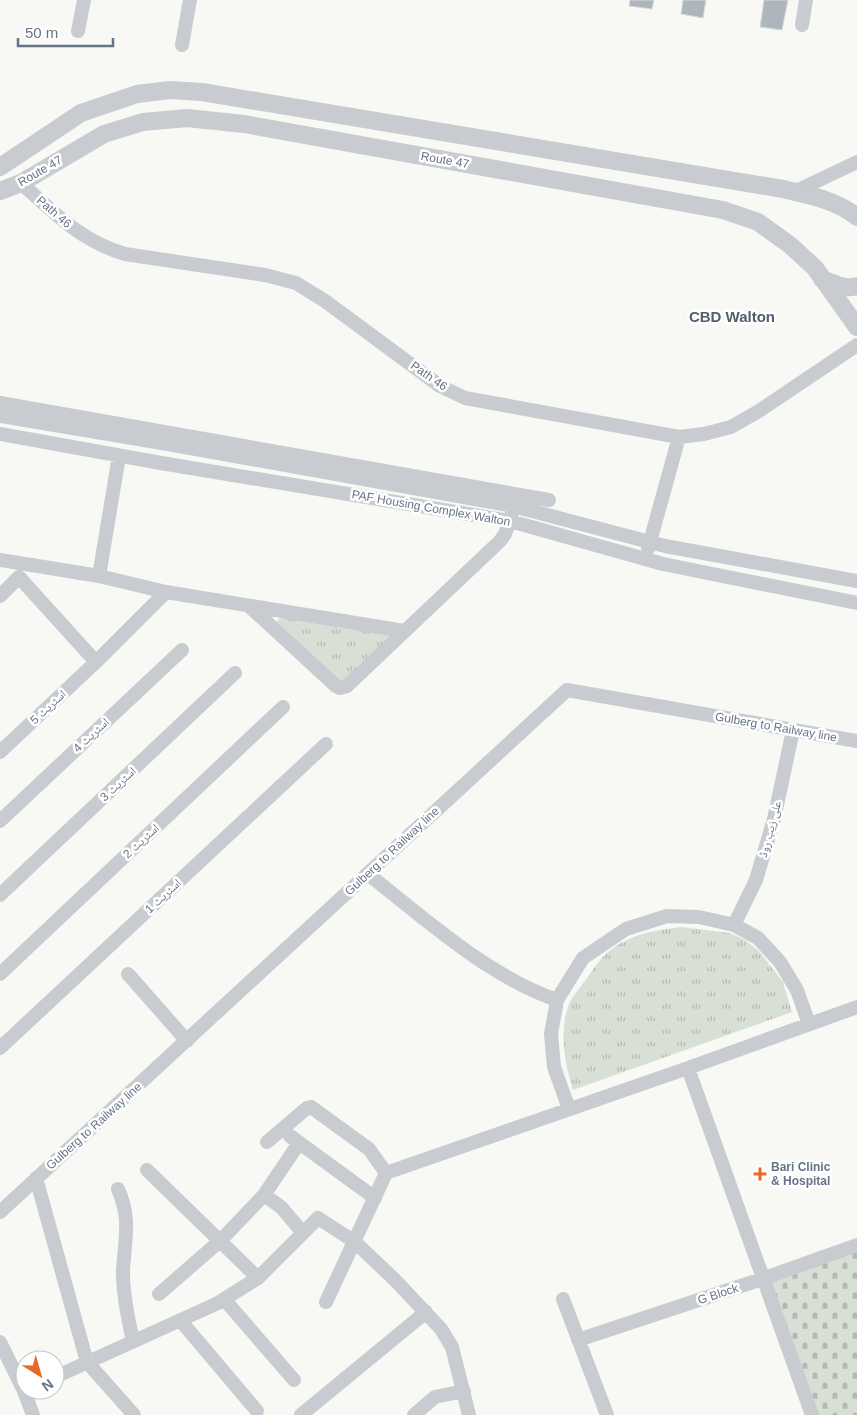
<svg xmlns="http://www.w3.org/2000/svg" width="857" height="1415" font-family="Arial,'Noto Naskh Arabic',sans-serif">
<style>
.grass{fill:url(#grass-tufts)}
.cemetery{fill:url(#cemetery-stones)}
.building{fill:#aeb5bc;stroke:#d9dad7}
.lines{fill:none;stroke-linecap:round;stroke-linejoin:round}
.minor{stroke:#c8cbcf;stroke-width:14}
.tertiary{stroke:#c8cbcf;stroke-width:18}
.poi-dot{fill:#e76b26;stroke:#fff;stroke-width:2}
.labels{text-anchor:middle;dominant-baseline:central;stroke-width:5;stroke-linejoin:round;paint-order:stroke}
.street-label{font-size:12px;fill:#667487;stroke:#fff}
.poi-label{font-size:12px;font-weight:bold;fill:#667487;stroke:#fff;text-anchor:start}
.quarter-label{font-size:15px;font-weight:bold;fill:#545f6c;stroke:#fff}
</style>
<defs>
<pattern id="grass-tufts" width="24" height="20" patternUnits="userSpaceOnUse" patternTransform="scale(1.25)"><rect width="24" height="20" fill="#d8e0d6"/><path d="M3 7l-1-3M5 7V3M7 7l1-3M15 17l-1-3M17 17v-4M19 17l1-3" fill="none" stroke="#b3bab3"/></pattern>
<pattern id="cemetery-stones" width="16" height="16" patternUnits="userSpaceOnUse" patternTransform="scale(1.25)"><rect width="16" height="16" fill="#d8e0d6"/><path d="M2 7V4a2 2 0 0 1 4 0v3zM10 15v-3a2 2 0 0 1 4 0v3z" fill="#b3bab3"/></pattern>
</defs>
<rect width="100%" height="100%" fill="#f8f8f5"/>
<path class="grass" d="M282 615 394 635 342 683 274 625Z
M681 927 730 933 745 940 759 951 783 982 792 1012 573 1090C565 1064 559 1034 568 1007 571 997 581 987 587 978 594 968 602 956 612 949 631 934 657 930 681 927Z"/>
<path class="cemetery" d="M857 1245V1415H812L762 1279Z"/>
<path class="building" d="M630 0H654L652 9 629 6Z
M683 0H706L703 18 681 14Z
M764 0H788L782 30 760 27Z"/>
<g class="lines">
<path class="minor" d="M802 25 806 0
M78 31 84 0
M182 45 190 0
M21 183C54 213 81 241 125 254L265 275 296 283 325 301 440 386 465 398 679 437 704 434 731 427 759 411 857 345
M794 192 857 162
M0 403 549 500
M0 416 168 444 513 506 665 546 857 581
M0 434 161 463 510 521 663 564 857 603
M648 549 679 437
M0 560 99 576 166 592 404 631
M99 576 119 456
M19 577 96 662 166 592
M0 596 19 577
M249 606 336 686 340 688 347 686 500 541 505 534 512 513
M0 752 96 662
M0 821 182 650
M368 874C424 918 489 977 557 1000
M0 895 235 673
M734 925 756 880 774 819 793 730
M0 974 283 707
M128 974 187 1041
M0 1048 326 744
M569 1109 554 1067 551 1034 557 1000 583 958 626 929 667 916 699 917 734 925 758 938 780 962 797 990 809 1024
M290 1136 375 1198
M267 1142 307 1108 311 1107 369 1149 386 1173
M147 1170 258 1278
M36 1178 87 1362 134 1415
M118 1189C132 1220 124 1242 123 1273 123 1296 128 1319 133 1341
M264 1195 281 1207 303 1233
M0 1212 567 690 857 741
M159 1294 220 1241 264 1195 299 1143
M224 1299 294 1380
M563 1299 607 1415
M326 1302 386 1173 688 1068
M180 1320 257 1411
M578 1340 762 1279 857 1245
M0 1342 24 1391 33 1415
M55 1377 218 1303 258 1278 318 1218 355 1242 396 1281 441 1329 452 1347 469 1415
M301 1415 426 1312
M414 1415 435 1397 464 1391
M812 1415 688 1068 857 1007"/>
<path class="tertiary" d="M0 167 81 113 137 94 170 90 202 92 783 189C808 195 837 200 857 217
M0 191 21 183 104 134 143 122 187 118 244 124 723 210 758 222 790 245 815 268 857 327
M822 279C833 283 845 290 857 286"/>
</g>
<path class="poi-dot" d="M757.5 1166.5h5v5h5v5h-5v5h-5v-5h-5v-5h5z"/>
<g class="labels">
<g class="street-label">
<text transform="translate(445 160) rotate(10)">Route 47</text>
<text transform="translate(40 171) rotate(-30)">Route 47</text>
<text transform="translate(54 212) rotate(41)">Path 46</text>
<text transform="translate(429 376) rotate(35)">Path 46</text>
<text transform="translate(431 508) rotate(10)">PAF Housing Complex Walton</text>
<text transform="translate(48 707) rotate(-43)">اسٹریٹ 5</text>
<text transform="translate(776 727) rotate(10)">Gulberg to Railway line</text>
<text transform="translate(91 735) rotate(-43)">اسٹریٹ 4</text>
<text transform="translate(118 784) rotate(-43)">اسٹریٹ 3</text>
<text transform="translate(770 829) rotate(-75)">علی زیب روڈ</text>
<text transform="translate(141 841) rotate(-43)">اسٹریٹ 2</text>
<text transform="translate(392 851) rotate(-43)">Gulberg to Railway line</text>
<text transform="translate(163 896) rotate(-43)">اسٹریٹ 1</text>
<text transform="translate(94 1126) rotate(-42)">Gulberg to Railway line</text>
<text transform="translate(718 1294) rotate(-18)">G Block</text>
</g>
<g class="poi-label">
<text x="771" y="1167">Bari Clinic<tspan x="771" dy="14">&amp; Hospital</tspan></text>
</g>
<g class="quarter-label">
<text x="732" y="316">CBD Walton</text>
</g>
</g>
<g transform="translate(40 1375) rotate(143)"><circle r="24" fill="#ffffff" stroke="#c2c7cf"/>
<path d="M0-4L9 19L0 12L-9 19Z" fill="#e76b26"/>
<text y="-8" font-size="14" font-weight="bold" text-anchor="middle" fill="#667487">N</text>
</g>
<path d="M18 38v8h95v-8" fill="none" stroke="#667487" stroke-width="2.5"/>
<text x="25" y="38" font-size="15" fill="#667487" stroke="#ffffff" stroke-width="4" paint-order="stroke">50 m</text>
</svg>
